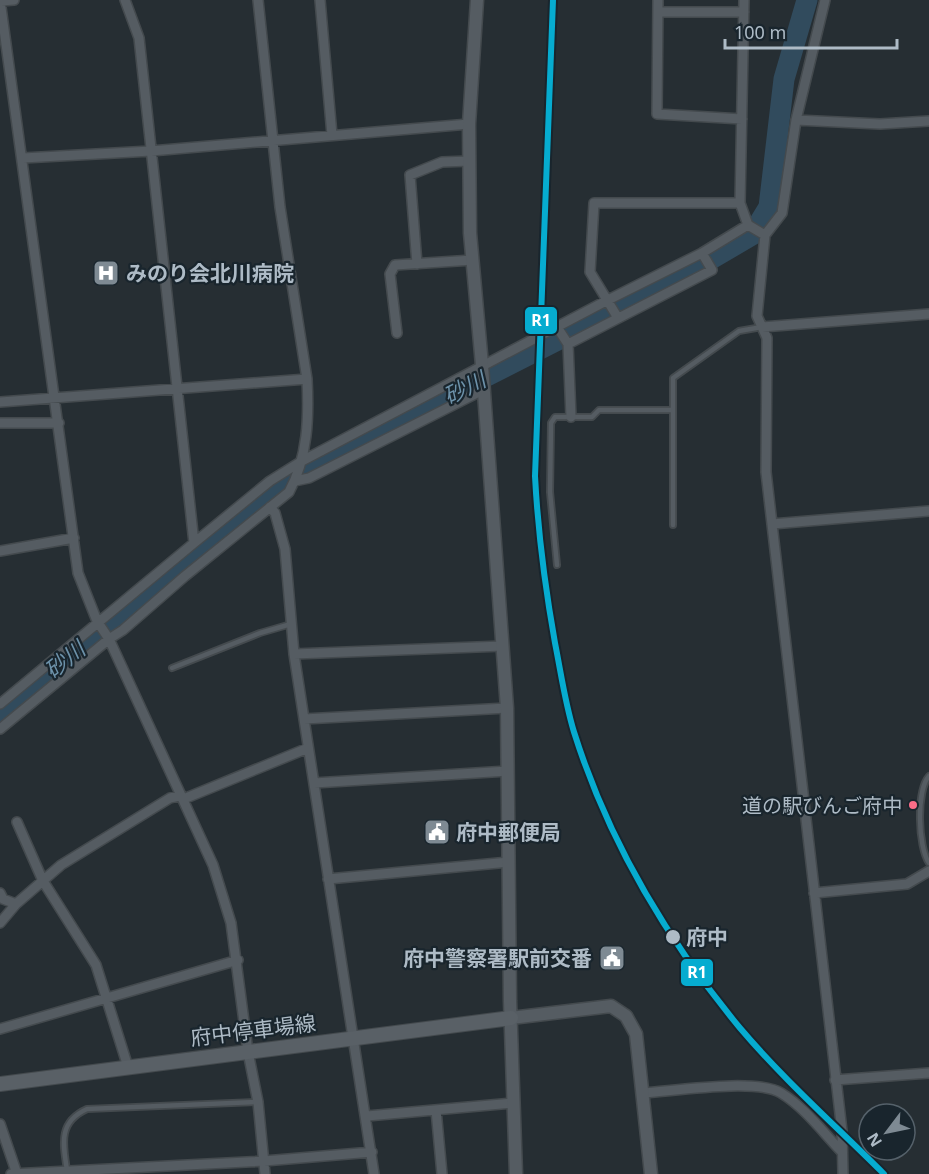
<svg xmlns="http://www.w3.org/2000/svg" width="929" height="1174" font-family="'Noto Sans','Noto Sans JP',sans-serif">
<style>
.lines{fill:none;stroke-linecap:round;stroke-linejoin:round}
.river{stroke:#314b5d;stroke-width:21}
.service-casing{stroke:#444a4e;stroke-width:8}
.minor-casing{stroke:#444a4e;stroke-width:12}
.tertiary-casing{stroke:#444a4e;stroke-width:15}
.secondary-casing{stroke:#444a4e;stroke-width:16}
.service{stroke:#555c62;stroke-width:4.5}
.minor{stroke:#555c62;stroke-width:9}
.tertiary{stroke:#555c62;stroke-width:12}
.secondary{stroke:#596066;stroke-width:14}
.rail-1-casing{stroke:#19252d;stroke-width:10}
.rail-1{stroke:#06acd0;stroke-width:6}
.bus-dot{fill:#fb6d88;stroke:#19252d;stroke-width:2}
.stop-dot{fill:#aebbc6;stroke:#19252d;stroke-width:2}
.labels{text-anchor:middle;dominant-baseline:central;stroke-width:4.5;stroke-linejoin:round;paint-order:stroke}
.bus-label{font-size:20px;fill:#aebbc6;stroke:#19252d;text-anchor:end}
.poi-label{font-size:21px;font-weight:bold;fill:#aebbc6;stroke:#19252d;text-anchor:start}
.stop-label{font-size:21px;font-weight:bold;fill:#aebbc6;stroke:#19252d;text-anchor:start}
.street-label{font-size:21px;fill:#aebbc6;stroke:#19252d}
.water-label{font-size:22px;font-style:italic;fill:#6d92aa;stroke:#19252d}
.line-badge{stroke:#19252d;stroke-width:2}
.badge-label{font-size:16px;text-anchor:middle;font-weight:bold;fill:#fff}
</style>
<rect width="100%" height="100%" fill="#262e33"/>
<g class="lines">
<path class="river" d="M0 712 271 489 313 464 670 283 752 235 769 207 784 79 807 0"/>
<g class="service-casing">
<path id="service" d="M673 525V378L739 331 762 327
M557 565 550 492 551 423 555 417H592L599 410H673
M172 668 260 633 291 624
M929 776C916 791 918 847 929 863
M67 1170C63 1144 58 1122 87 1109L258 1102"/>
</g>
<g class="minor-casing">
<path id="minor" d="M0 0 78 573 97 621 109 639 213 865 231 923 248 1052 258 1102 265 1174
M125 0 139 38 194 543
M320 0 332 135
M658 0 657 114 742 119
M744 0 740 203 748 225 765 235
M825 0 796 120 782 213 765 235 757 316 767 338 766 472 842 1131 843 1174
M1 1 14 0
M658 12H744
M796 120 880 124 929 121
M23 158 151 151 469 124
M417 264 410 175 442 162 470 161
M618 318 590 272 594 203H740
M557 327 568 344 571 417
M762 327 929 314
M397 333 390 274 395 265 473 260
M568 344 712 270 702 253
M0 402 307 379
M0 423H59
M295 481 309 478 483 390
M270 507 275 513 285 549 294 654 374 1174
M772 524 929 511
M0 551 74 538
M294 654 503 646
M0 704 194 543 270 481 302 461 606 301 702 253 748 225
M304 719 507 708
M0 729 109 639 123 630 185 576 289 492C308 457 309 417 307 379L280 207 258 0
M314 783 508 771
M17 822 43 881 96 965 128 1067
M328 879 509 862
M0 893 3 899 16 904 61 865 170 798 179 796 186 798 308 748
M814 893 907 884 929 871
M0 923 16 904
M0 1029 238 960
M835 1080 929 1073
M643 1093C674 1091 757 1078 781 1093 804 1107 822 1131 841 1151
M436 1110 442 1174
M367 1116 513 1103
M0 1124 17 1174
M11 1174 264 1161 372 1152"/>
</g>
<g class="tertiary-casing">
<path id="tertiary" d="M477 0 469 124 470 233 482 365 507 708 510 1001 516 1174
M511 1018 611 1006 626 1016 636 1034 651 1174"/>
</g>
<g class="secondary-casing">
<path id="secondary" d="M0 1084 511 1018"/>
</g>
<use href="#service" class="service"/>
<use href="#minor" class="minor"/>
<use href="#tertiary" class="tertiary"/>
<use href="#secondary" class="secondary"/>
<g class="rail-1-casing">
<path id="rail-1" d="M553 0 535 476C538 533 545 587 555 643 561 673 565 703 574 732 608 840 668 941 740 1028 784 1080 836 1126 884 1174"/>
</g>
<use href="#rail-1" class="rail-1"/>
</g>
<defs>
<g id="hospital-square" transform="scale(1.35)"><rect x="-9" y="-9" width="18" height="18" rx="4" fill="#7e8a93" stroke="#19252d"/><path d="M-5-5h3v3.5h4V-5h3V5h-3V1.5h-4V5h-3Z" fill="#fff"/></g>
<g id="civic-square" transform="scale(1.35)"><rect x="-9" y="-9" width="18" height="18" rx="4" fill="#7e8a93" stroke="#19252d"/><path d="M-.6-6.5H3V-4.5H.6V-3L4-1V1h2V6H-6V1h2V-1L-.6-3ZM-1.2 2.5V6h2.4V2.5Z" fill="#fff"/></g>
</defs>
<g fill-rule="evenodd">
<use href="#hospital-square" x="106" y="273"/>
<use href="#civic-square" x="437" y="832"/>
<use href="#civic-square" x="612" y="958"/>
</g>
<circle class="bus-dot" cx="913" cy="805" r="5"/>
<circle class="stop-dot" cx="673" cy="937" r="8"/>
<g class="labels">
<g class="bus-label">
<text x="902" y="805">道の駅びんご府中</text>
</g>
<g class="poi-label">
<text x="126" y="273">みのり会北川病院</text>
<text x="456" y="832">府中郵便局</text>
<text x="592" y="958" text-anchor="end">府中警察署駅前交番</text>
</g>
<g class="stop-label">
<text x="686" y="937">府中</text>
</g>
<g class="street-label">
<text transform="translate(253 1030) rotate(-7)">府中停車場線</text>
</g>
<g class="water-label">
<text transform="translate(464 387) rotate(-27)">砂川</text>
<text transform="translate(64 659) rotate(-39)">砂川</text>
</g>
</g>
<g class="line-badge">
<rect x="524" y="306" width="34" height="29" rx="6" fill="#06acd0"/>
<rect x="680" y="958" width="34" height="29" rx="6" fill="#06acd0"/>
</g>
<g class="badge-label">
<text x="541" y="326">R1</text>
<text x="697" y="978">R1</text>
</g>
<g transform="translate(887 1132) rotate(238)"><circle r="28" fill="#19252d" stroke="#55616a" stroke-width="1.5"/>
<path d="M0-4.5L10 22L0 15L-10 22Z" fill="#7e8a93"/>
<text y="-9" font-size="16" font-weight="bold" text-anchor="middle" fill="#aebbc6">N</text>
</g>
<path d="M725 39v9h172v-9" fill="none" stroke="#aebbc6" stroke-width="3"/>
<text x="734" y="39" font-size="18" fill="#aebbc6" stroke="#19252d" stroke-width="4.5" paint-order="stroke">100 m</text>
</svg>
